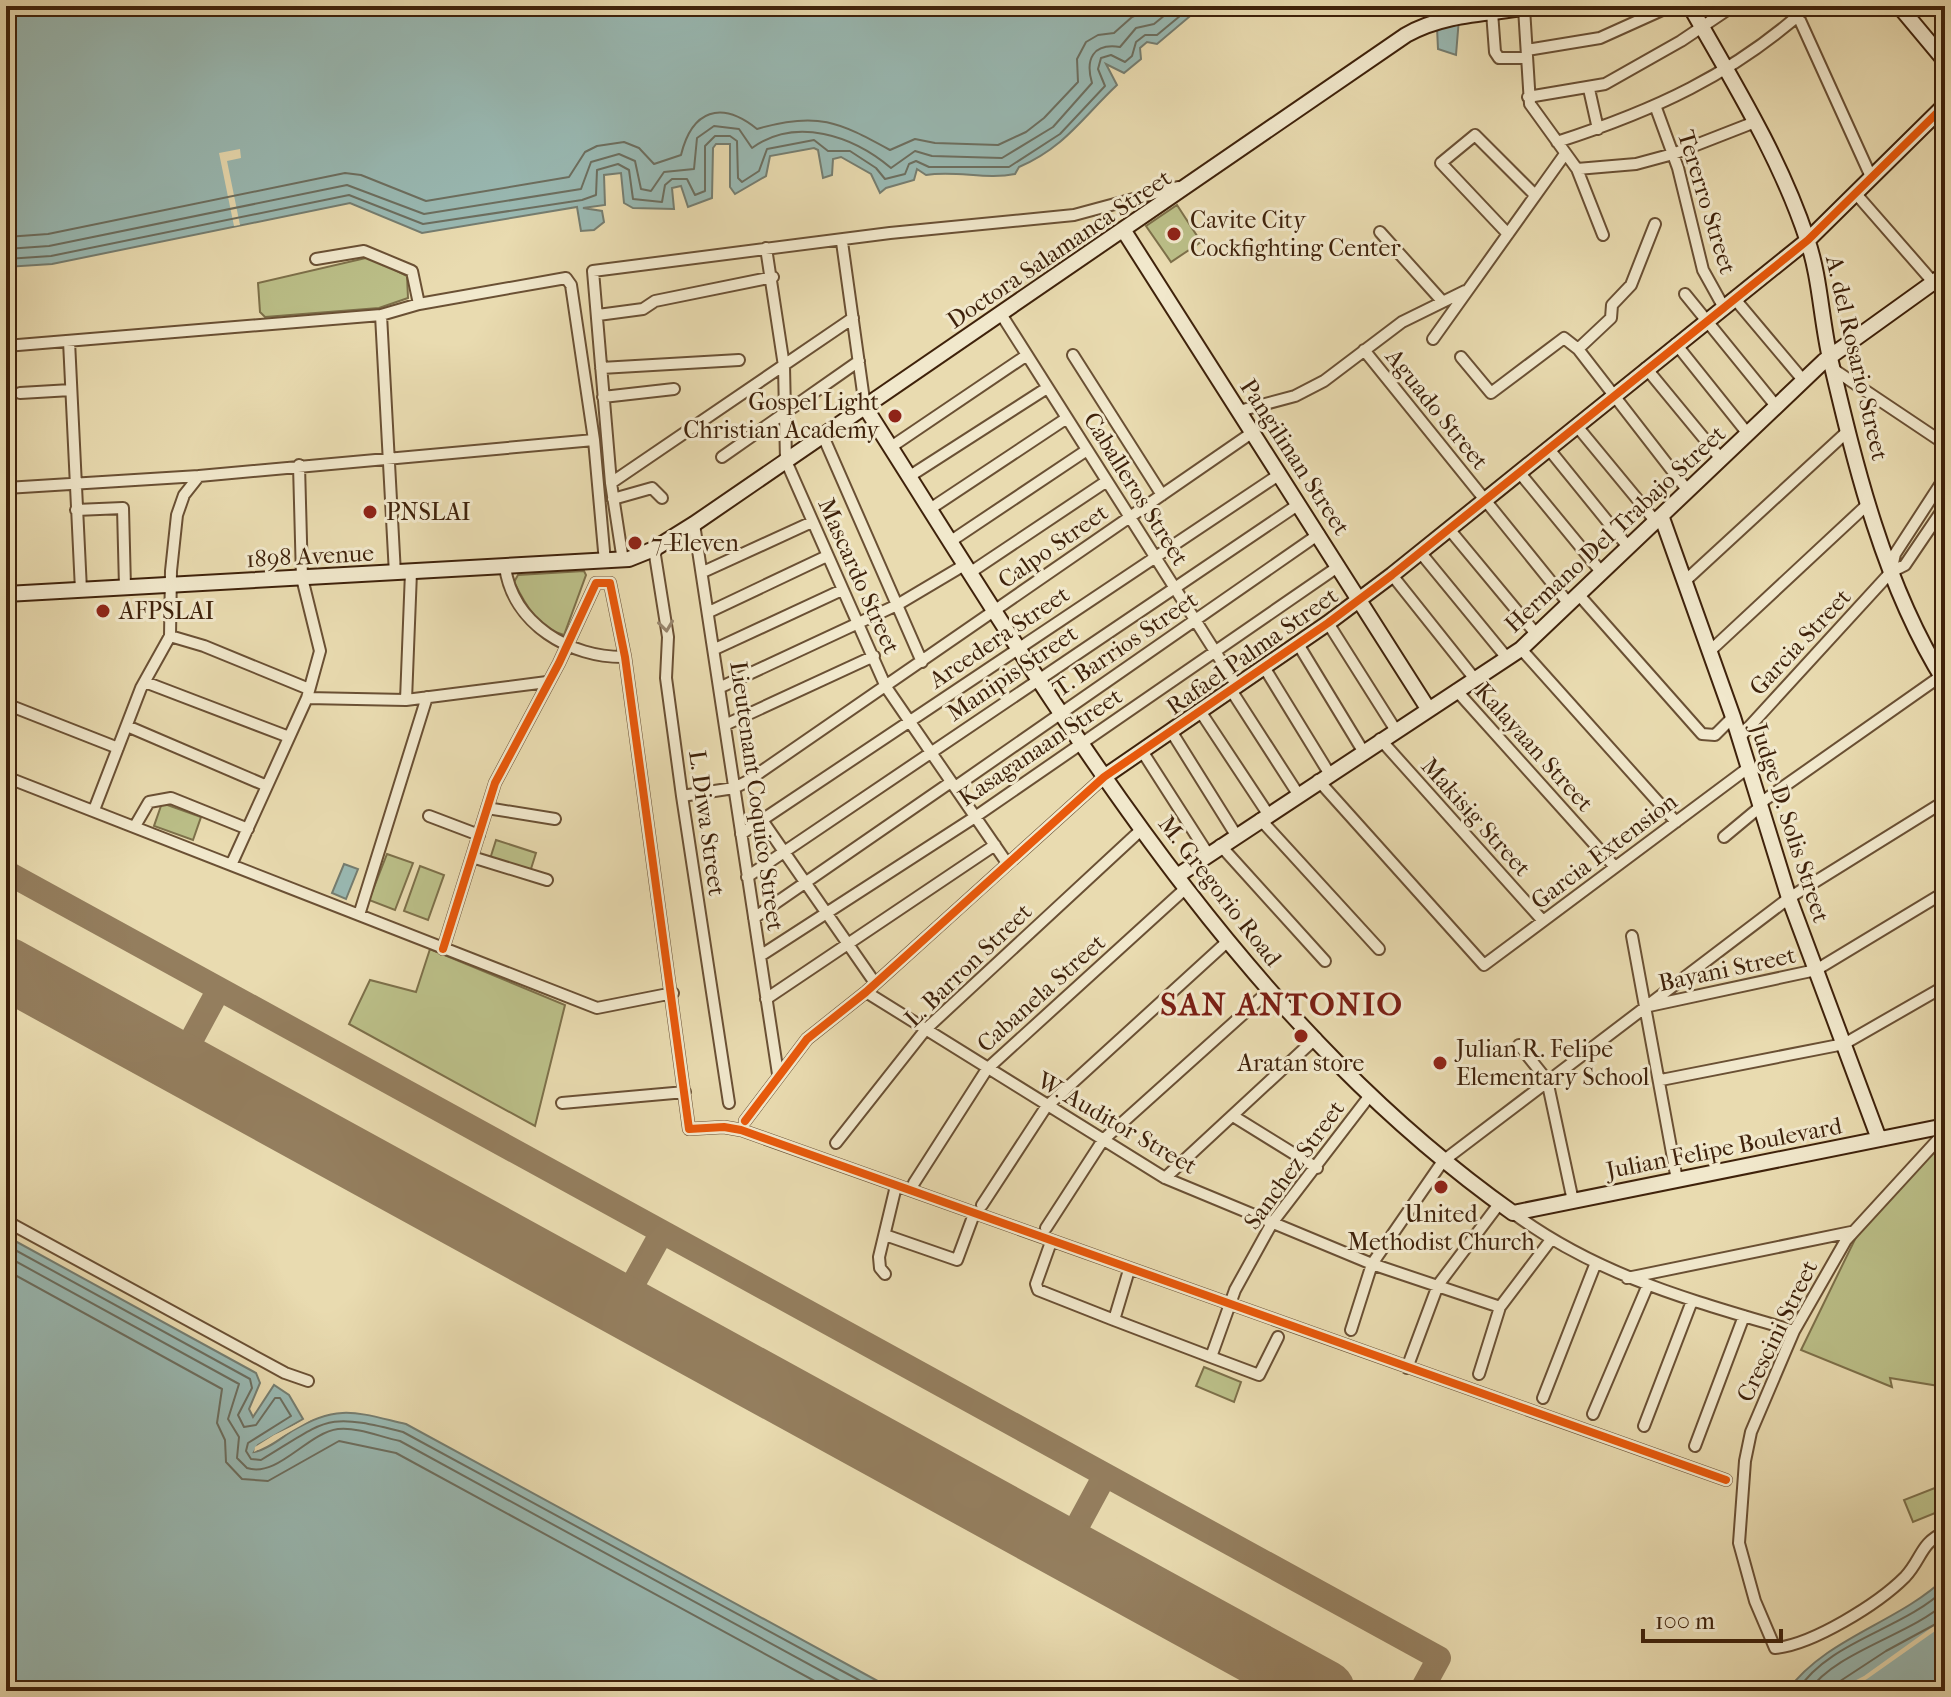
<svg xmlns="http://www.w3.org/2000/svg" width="1951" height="1697" font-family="'IM FELL French Canon',serif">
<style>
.green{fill:#bbbf88;stroke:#7d704a;stroke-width:2}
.water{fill:#99b9b3;stroke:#757d70;stroke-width:2}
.pier{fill:#e9dbb0}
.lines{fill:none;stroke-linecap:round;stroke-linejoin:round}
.shore{stroke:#6c6e5f;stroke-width:2}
.taxiway{stroke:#947e5e;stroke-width:24}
.runway{stroke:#947e5e;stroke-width:62}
.street-casing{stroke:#6a5034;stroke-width:14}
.secondary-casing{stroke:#3f220b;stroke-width:18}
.street{stroke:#f1e8cc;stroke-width:10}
.secondary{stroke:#f1e8cc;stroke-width:14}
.cycleway-casing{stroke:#f1e8cc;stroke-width:13}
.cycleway{stroke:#e8590c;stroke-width:8}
.oneway{stroke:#98856c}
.poi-dot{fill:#8f2418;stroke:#f1e8cc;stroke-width:3}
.labels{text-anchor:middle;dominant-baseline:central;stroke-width:6;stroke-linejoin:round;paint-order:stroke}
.street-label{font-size:24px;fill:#3f220b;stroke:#f1e8cc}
.poi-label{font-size:24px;fill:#3f220b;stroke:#f1e8cc;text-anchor:start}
.district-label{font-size:32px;font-weight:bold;letter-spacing:2px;fill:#7a1f14;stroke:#f1e8cc}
</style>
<rect width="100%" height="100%" fill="#e9dbb0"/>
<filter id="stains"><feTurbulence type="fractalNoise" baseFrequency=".0025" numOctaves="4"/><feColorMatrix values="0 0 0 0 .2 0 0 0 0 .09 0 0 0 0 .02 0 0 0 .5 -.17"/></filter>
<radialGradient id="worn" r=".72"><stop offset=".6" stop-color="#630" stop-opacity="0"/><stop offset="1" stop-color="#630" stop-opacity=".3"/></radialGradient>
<path class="green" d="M1177 205 1201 242 1171 262 1146 226Z
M370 257 407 276 408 298 379 308 265 317 260 312 258 283Z
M584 571 586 575 564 635C538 629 525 604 514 582L518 575Z
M162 803 201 817 193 840 154 826Z
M496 840 536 853 530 872 490 859Z
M387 854 413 863 395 910 369 900Z
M420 866 444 875 428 920 404 911Z
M430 949 565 1005 535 1126 349 1024 370 980 416 992Z
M1945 1140V1387L1890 1378 1892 1387 1801 1350 1860 1229Z
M1204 1367 1241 1382 1234 1402 1196 1386Z
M1945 1484V1509L1913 1522 1904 1500Z"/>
<path class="water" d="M6 6H1202L1157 44 1147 42 1140 48 1141 59 1124 73 1106 64 1117 85C1082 118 1065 147 1019 167L1015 174C986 180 956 170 926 175L917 169 914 180 886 188 880 193 871 174 841 157 833 159 832 175 823 178 818 150 814 148 770 156 766 176 735 194 730 187V144H716L713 148 712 198 688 207 681 186 672 188 674 209 633 208 624 203 621 173 604 175 605 205 583 208 602 211 604 222 594 230 581 231 577 207 422 233 350 203 52 264 6 267Z
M1436 6H1460L1456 55 1438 49Z
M344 864 358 869 346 899 332 893Z
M6 1236 256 1373 260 1383 249 1409 253 1417 274 1385 289 1395 303 1419 258 1445 254 1452C267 1450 281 1438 292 1431 338 1403 358 1413 406 1424L896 1691H6Z
M1945 1578V1691H1787C1827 1637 1898 1623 1945 1578Z"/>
<path class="pier" d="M240 149 241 158 227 161 240 225 234 226 219 153Z
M330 1408 336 1411 316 1417 254 1452 255 1447 274 1435Z
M1945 1618V1624L1867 1679 1845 1691H1835L1864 1676Z"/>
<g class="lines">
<path class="shore" d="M6 237 48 234 345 173 361 175 426 201 569 177 585 152 597 146 624 142 639 148 654 164 681 155C692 110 721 100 757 129 817 111 839 122 890 150L915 139 935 143 998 145 1026 132 1044 118 1078 82 1077 59 1086 42 1098 35 1114 33 1132 17 1156 6
M6 249 49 246 347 185 424 214 581 189 591 162 619 154 635 161 641 189 651 191 664 172 694 169 697 138 714 126 739 129 752 148C796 116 853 136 891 168L915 151 932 156 1002 158 1053 127 1092 83C1085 59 1093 43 1120 47L1136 28 1154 24 1176 6
M6 259 51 256 349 195 423 224 582 200 596 195 597 170 618 164 629 170 633 199 662 202 665 185 672 179H687L695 195 705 191V146L715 136H730L737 141 738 178 742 182 759 171 767 149 814 140 828 151H850L876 168 885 179 905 174 909 164 916 161 929 167H1009L1060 134 1105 86 1098 69 1101 58 1111 55 1125 62 1132 56 1136 42 1145 35H1157L1192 6
M6 1245 250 1379 252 1388 238 1415 244 1427 256 1425 275 1398H280L291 1416 248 1443 246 1451 251 1459 261 1460C329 1419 324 1412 403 1432L879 1691
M6 1256 239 1384 228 1419 239 1437 237 1458 247 1468C278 1478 307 1433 338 1429 359 1427 380 1437 400 1441L858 1691
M6 1270 222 1389 217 1423 225 1440 226 1462 242 1479 268 1481 339 1441 396 1453 833 1691
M1797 1691C1830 1640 1903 1630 1945 1589
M1809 1691C1835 1652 1910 1635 1945 1603
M1825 1691 1886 1651 1945 1619"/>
<path class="taxiway" d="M6 872 1439 1658 1421 1691
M179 1063 219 989
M621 1306 662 1232
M1065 1549 1105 1475"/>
<path class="runway" d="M6 968 1324 1691"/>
<g class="street-casing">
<path id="street" d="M1524 8 1530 104 1577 169 1603 235
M1492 12 1495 52 1499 58H1527
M1798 16 1872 179
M1527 50 1600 38 1671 6
M1589 89 1598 129
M1528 97 1605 84 1681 41 1733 6
M1656 108 1678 168 1703 270 1723 306
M1557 142C1653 111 1733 75 1809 6
M1577 169 1636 164 1673 154 1755 122
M1857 195 1933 282 1945 288
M1655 224 1631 285 1612 305 1611 318 1578 349 1688 491
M1380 232 1442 301
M1508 234 1441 163 1475 135 1535 195
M842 242 865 407
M766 248 784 366 786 461 886 687 1007 863
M316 259 364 251 412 271 419 304
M1685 294 1776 406
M1734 298 1803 380
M1001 314 1237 686
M381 315 395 574
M598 315 643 309 655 301 773 277
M1433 339 1565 154
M69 341 81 590
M1676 344 1748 434
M6 346 381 315 419 304 566 278 571 285 594 440 605 562
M1364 350 1569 604
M1073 355 1162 495
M1461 357 1491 393 1564 338 1578 349
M601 368 739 360
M1646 368 1721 459
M1833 369 1945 444
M20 393 71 390
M603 397 674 389
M1239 411 1295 396 1324 381 1402 322 1465 291
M1576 425 1657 523
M823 436 922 662
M891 447 1027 355
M1548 448 1629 548
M722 457 859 361
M1519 472 1602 573
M910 476 1047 388
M611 483 853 318
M6 488 199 476 594 440
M613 499 652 488 662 498
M930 509 1067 418
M76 510 123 508 125 587
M694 524 778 1074
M1449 529 1537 635
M951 541 1087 450
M654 549 668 637 666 678 682 796 729 1103
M1420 552 1507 658
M623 561 611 483 593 271 890 233 1074 215 1178 187
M505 567C513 624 570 658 625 657
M703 572 812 522
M971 572 1107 481
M1891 572 1895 554 1945 477
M1392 575 1474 678
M1685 581 1849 430
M1579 595 1702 734 1715 735 1733 717
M709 612 827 556
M1328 623 1395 729
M170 636 204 646 309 689
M1298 644 1363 751
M715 649 842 590
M1521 649 1676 822
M1710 651 1869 503
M1264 667 1329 773
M145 682 289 737
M721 687 897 605 966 564
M1231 690 1298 794
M1456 690 1615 867
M307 698 406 700 547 682
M406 700 411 572
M6 704 118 748
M1200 711 1268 814
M727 724 874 656
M127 726 267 786
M1171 731 1236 835
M1739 738 1891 572 1905 565 1945 506
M1380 739 1543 921
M1142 751 1208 854
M6 777 597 1008 673 993
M1318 780 1484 965 1748 768
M955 787 1319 534
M682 796 734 788 746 782 1253 432
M1759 804 1941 676
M487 808 555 819
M94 810 141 688 170 636 171 571 177 515 184 495 199 476
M429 816 479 835
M1260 819 1379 949
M762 820 875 983
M135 826 149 802 171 798 248 829
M741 834 1280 474
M1724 837 1760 807
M1220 845 1325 961
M472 857 547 880
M232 863 307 698 320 651 302 578 299 465
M747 877 1299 504
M359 915 427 697
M754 918 951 782
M1632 936 1677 1180
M443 949 495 783 559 663 596 583H610L625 657 689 1129 724 1127 741 1130 1726 1480
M760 956 975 817 1339 566
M866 992 1165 1178 1372 1264 1500 1307
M766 999 995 845
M1649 1006 1816 970 1945 892
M1519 1045 1547 1080 1573 1201
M1661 1080 1844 1044 1945 986
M562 1103 685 1092
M1233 1116 1317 1168
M745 1121 807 1039 866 992 1104 777
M1945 1132 1846 1240 1794 1331 1751 1432 1745 1461 1739 1543 1755 1601 1775 1648C1812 1645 1878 1604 1905 1577 1922 1559 1920 1543 1945 1532
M836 1143 926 1029 1142 829
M1165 1178 1316 1038
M914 1183 987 1069 1186 888
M982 1205 1046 1107 1228 941
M1513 1213C1600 1277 1691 1300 1794 1331
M6 1221 285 1373 308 1381
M1046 1228 1103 1140 1270 990
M885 1235 957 1260 974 1214
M1051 1242 1036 1284 1038 1290 1114 1320 1129 1270
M885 1274 880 1268 879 1257 896 1186
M1627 1278 1851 1232
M1114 1320 1211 1357 1235 1290 1272 1223 1371 1094
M1351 1330 1372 1264 1443 1161 1789 898 1945 801
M1211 1357 1259 1375 1278 1337
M1407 1368 1438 1285 1499 1204
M1479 1374 1500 1307 1550 1241
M1543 1398 1595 1265
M1593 1414 1647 1287
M1644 1426 1692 1301
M1695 1446 1744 1316"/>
</g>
<g class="secondary-casing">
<path id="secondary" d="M1690 6C1732 80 1780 157 1807 239 1820 276 1821 319 1830 358 1856 468 1884 585 1945 682
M1899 6 1945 61
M1124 231 1427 707
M865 407C1049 695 1228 1011 1513 1213L1945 1126
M1662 518 1733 717 1789 898 1879 1139
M6 594 629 559 654 549 694 524 1406 35C1446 12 1493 14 1537 6
M1104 777 1328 623 1392 575 1808 240 1945 105
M1177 876 1521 649 1824 361 1945 274"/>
</g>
<use href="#street" class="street"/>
<use href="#secondary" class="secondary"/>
<g class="cycleway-casing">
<path id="cycleway" d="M443 949 495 783 559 663 596 583H610L625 657 689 1129 724 1127 741 1130 1726 1480
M745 1121 807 1039 866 992 1104 777 1328 623 1392 575 1808 240 1945 105"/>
</g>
<use href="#cycleway" class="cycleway"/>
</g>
<defs><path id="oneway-chevron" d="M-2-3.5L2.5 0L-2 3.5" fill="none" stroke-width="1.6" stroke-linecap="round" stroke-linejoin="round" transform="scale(2)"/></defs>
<use class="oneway" href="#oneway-chevron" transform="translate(666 626) rotate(83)"/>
<g class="poi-dot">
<circle cx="1174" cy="234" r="8"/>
<circle cx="895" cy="416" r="8"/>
<circle cx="370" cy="512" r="8"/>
<circle cx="635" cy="543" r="8"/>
<circle cx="103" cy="611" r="8"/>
<circle cx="1301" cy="1036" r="8"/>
<circle cx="1440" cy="1063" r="8"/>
<circle cx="1441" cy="1187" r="8"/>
</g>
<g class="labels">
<g class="street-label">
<text transform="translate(1707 202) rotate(73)">Tererro Street</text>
<text transform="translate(1059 249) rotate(-34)">Doctora Salamanca Street</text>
<text transform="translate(1857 358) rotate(77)">A. del Rosario Street</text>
<text transform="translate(1437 409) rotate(51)">Aguado Street</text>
<text transform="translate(1295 457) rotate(57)">Pangilinan Street</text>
<text transform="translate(1136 489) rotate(58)">Caballeros Street</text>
<text transform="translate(1615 529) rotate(-43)">Hermano Del Trabajo Street</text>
<text transform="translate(1053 546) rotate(-35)">Calpo Street</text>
<text transform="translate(310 556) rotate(-3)">1898 Avenue</text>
<text transform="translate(859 576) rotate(66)">Mascardo Street</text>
<text transform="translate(999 637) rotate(-34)">Arcedera Street</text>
<text transform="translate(1800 642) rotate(-47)">Garcia Street</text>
<text transform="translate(1125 644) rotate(-34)">T. Barrios Street</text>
<text transform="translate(1252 651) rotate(-35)">Rafael Palma Street</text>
<text transform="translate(1012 673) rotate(-34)">Manipis Street</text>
<text transform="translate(1040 747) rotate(-34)">Kasaganaan Street</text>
<text transform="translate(1534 747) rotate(48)">Kalayaan Street</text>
<text transform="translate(757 796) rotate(82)">Lieutenant Coquico Street</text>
<text transform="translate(1476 817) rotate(48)">Makisig Street</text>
<text transform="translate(707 823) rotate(82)">L. Diwa Street</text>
<text transform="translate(1790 823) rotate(72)">Judge D. Solis Street</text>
<text transform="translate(1604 851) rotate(-37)">Garcia Extension</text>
<text transform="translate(1220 891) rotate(52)">M. Gregorio Road</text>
<text transform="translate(968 965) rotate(-44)">L. Barron Street</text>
<text transform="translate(1727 969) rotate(-12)">Bayani Street</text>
<text transform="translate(1041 993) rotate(-42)">Cabanela Street</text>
<text transform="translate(1117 1123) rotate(30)">W. Auditor Street</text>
<text transform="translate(1724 1148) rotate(-11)">Julian Felipe Boulevard</text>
<text transform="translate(1294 1165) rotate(-54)">Sanchez Street</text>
<text transform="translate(1777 1331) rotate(-64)">Crescini Street</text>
</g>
<g class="poi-label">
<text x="1190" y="220">Cavite City<tspan x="1190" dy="28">Cockfighting Center</tspan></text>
<text x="879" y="402" text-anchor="end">Gospel Light<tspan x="879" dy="28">Christian Academy</tspan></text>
<text x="386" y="512">PNSLAI</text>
<text x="651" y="543">7-Eleven</text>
<text x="119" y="611">AFPSLAI</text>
<text x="1456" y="1049">Julian R. Felipe<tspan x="1456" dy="28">Elementary School</tspan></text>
<text x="1301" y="1063" text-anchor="middle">Aratan store</text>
<text x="1441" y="1214" text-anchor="middle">United<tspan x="1441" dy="28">Methodist Church</tspan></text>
</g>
<g class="district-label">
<text x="1282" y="1004">SAN ANTONIO</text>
</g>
</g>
<rect width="1951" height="1697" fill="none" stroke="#e9dbb0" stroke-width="32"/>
<rect x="8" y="8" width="1935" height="1681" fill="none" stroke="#3f220b" stroke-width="4"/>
<rect x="16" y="16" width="1919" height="1665" fill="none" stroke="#3f220b" stroke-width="2"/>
<path d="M1643 1629v12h138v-12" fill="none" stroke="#3f220b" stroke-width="4"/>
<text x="1655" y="1629" font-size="24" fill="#3f220b" stroke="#f1e8cc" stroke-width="6" paint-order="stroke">100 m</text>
<rect width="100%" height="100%" filter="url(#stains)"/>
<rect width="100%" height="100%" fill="url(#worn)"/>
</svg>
